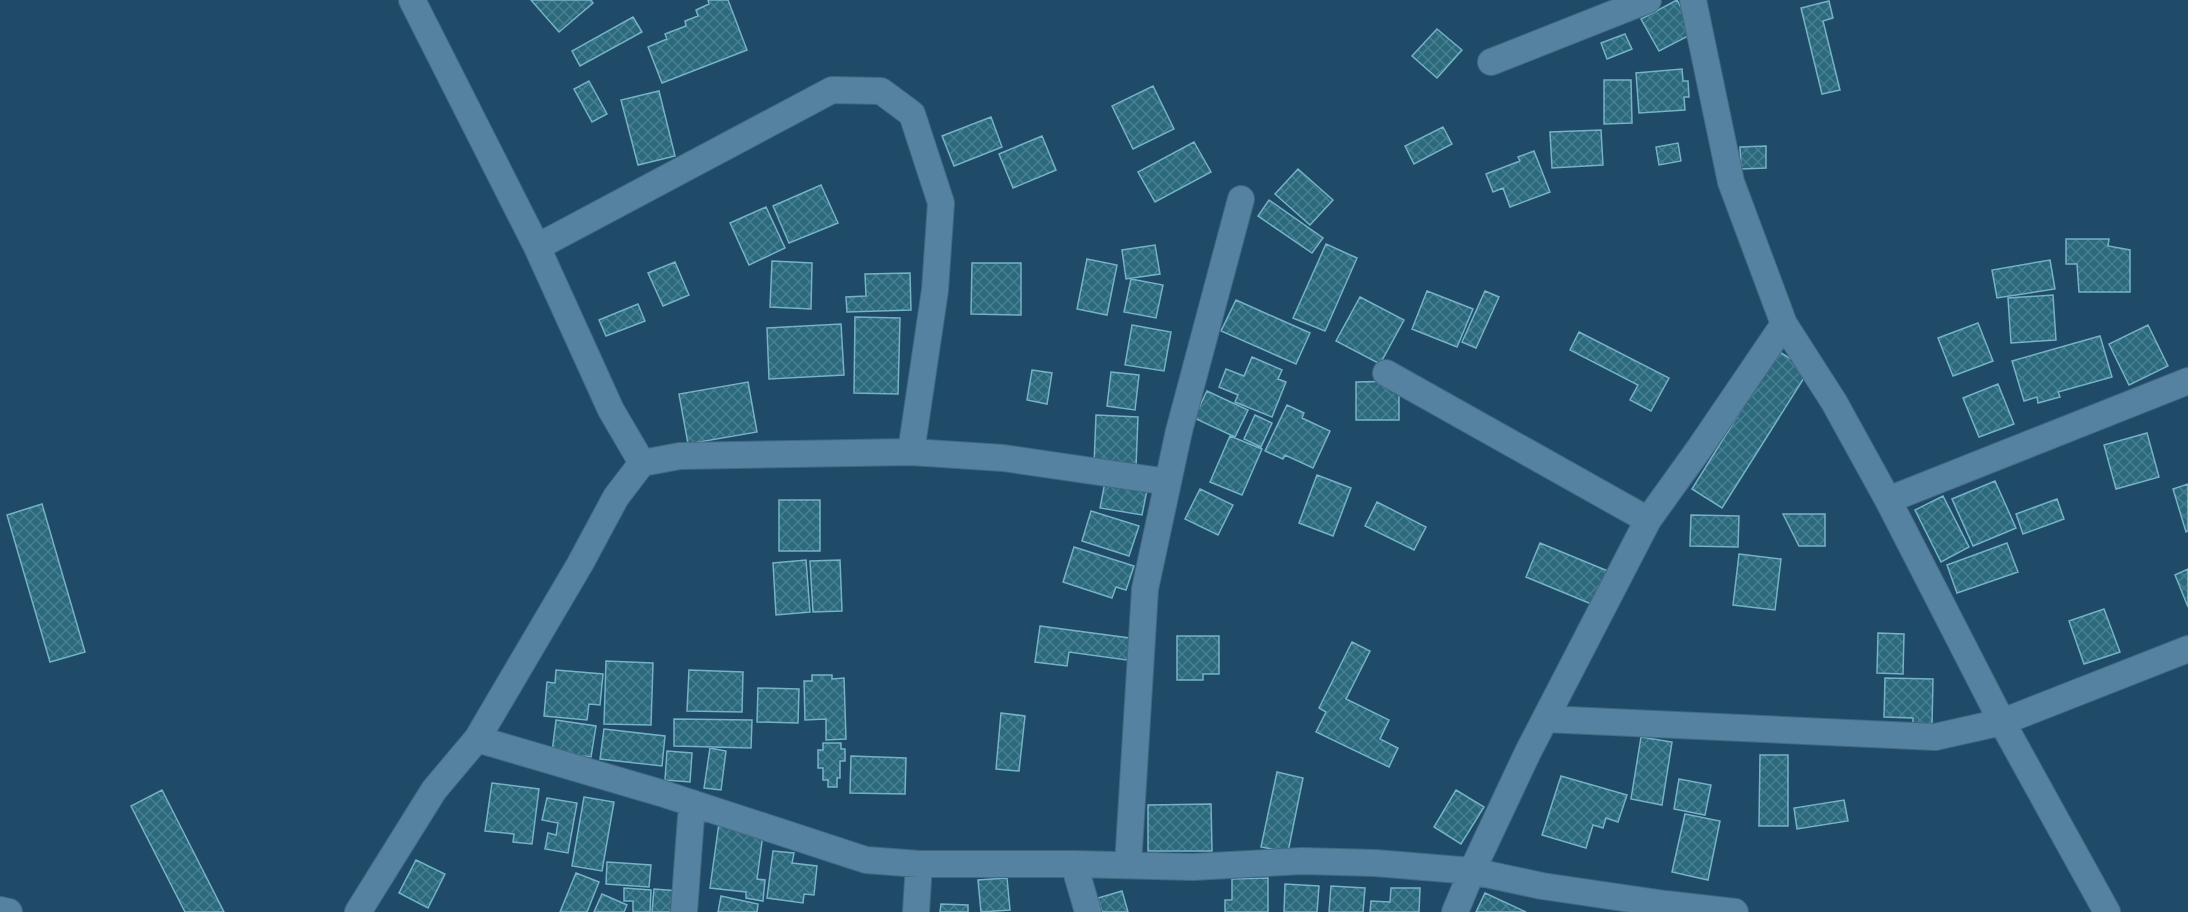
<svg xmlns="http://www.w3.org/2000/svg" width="2188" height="912" font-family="Jost,sans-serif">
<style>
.building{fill:url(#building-cross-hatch);stroke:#75b2c7;stroke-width:1.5}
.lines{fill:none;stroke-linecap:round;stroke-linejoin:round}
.street-casing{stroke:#426981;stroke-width:28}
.street{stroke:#5682a2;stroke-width:26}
</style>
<defs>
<pattern id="building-cross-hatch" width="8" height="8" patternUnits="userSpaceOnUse" patternTransform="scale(1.5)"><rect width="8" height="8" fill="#2b697c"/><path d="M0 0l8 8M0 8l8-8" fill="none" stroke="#497f90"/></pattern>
</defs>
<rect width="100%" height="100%" fill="#1f4b68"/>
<path class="building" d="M531 0H591L593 3 559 32Z
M708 0H728L747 50 662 83 648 47 667 39 665 34 686 26 685 21 698 16 696 10 709 4Z
M1677 0 1694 33 1659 51 1641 19Z
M1829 1 1833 18 1823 21 1840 90 1822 94 1801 8Z
M633 17 642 32 580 66 572 51Z
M1437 29 1462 50 1437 78 1412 56Z
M1625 34 1632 49 1607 59 1601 43Z
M1682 69 1683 81H1688L1689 97H1684L1685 110 1639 113 1636 73Z
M1604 80H1631L1632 123 1604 124Z
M589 81 607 114 592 122 574 89Z
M1153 86 1174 129 1133 149 1112 106Z
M659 91 675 156 638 165 621 100Z
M991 117 1002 147 954 166 942 136Z
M1443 127 1452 144 1414 164 1405 146Z
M1601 130 1603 165 1552 168 1550 132Z
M1042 136 1056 170 1013 188 999 154Z
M1194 142 1211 172 1155 202 1138 172Z
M1678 143 1681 161 1659 165 1656 147Z
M1766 146V168L1741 169 1740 147Z
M1534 151 1550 192 1510 207 1503 188 1493 192 1486 174 1520 161 1518 157Z
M1298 169 1333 200 1310 225 1275 194Z
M821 185 838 223 789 243 773 206Z
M1269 200 1323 238 1312 253 1258 216Z
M766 207 785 248 749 265 730 223Z
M2066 239H2109L2108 246 2130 250V292H2079L2077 264H2066Z
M1326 244 1357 258 1325 331 1293 318Z
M1155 245 1160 274 1126 279 1122 250Z
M1087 259 1117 265 1107 315 1077 309Z
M2050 260 2055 289 1997 298 1992 270Z
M772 261 812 263 811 309 770 307Z
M675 262 689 295 663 306 648 273Z
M972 263H1021V315L971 314Z
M910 273 911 310 847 312 846 297 866 296 865 274Z
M1131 279 1163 285 1156 318 1124 312Z
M1427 291 1473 309 1457 347 1412 329Z
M1485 291 1499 297 1476 348 1462 342Z
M2053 295 2056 340 2011 343 2008 298Z
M1360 297 1404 320 1380 364 1336 341Z
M1236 300 1310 333 1296 364 1221 331Z
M638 304 645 321 606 336 599 320Z
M855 317 900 318 898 394 854 393Z
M1978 323 1993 361 1953 376 1938 338Z
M841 324 844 375 769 379 767 328Z
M1132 325 1171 332 1164 371 1125 365Z
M2148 325 2168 366 2129 385 2109 344Z
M1579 332 1669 378 1651 411 1630 400 1638 385 1570 350Z
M2100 336 2112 377 2058 392 2060 397 2038 403 2037 397 2024 401 2012 361Z
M1778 351 1809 370 1722 508 1692 489Z
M1252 357 1282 370 1278 379 1286 382 1272 417 1235 402 1238 395 1219 387 1226 369 1244 376Z
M1032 370 1052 373 1047 404 1027 400Z
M1111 372 1139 375 1135 410 1107 406Z
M1399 381V420H1356V382Z
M748 382 757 432 688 444 679 394Z
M1998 384 2014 424 1979 437 1963 398Z
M1207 391 1248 410 1235 437 1194 418Z
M1287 405 1304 413 1302 418 1330 431 1313 468 1285 455 1283 459 1265 451Z
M1096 415 1138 417 1136 467 1094 465Z
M1255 415 1272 423 1261 447 1244 439Z
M2147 433 2159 477 2116 489 2104 445Z
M1230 436 1262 449 1242 495 1210 482Z
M1317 475 1351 488 1333 536 1299 523Z
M1106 477 1148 485 1142 515 1100 508Z
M1995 481 2016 528 1973 546 1952 499Z
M2188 484V531L2186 532 2173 489Z
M1200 489 1233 505 1218 535 1185 519Z
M1943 496 1969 547 1941 562 1915 510Z
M2057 499 2064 519 2023 534 2016 514Z
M779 500H820V551H779Z
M1377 502 1426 527 1414 550 1365 526Z
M42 504 85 652 50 662 7 515Z
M1091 511 1139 526 1129 556 1082 541Z
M1783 514H1825V546H1799Z
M1691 515 1739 516 1738 547 1690 546Z
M1540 543 1615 574 1601 608 1526 577Z
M2007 543 2018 572 1957 593 1947 565Z
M1074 547 1134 566 1126 590 1116 587 1112 598 1063 582Z
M1739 554 1781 559 1775 610 1733 605Z
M806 560 810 612 776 615 773 563Z
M840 560 842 611 813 612 810 561Z
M2188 569V607L2175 575Z
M2104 609 2120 652 2084 664 2069 621Z
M1040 626 1137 639 1134 661 1069 652 1067 666 1035 662Z
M1878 633 1904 634 1903 674 1877 673Z
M1177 636H1219V674H1203V680H1177Z
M1352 642 1370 651 1346 699 1389 720 1380 739 1398 748 1389 767 1316 732 1326 712 1319 708Z
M606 661 653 663 651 725 604 724Z
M556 670 603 674 600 705 589 704 587 720 544 716 547 682 555 683Z
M689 670 743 672 742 712 687 711Z
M812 675H832V679L844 678 846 739 826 740V719L805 720 804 681H812Z
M1885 678 1933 679 1932 725H1913V718L1884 717Z
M758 688 799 689 798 723 757 722Z
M1001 713 1025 716 1019 771 996 769Z
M674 719 752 720 751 748 674 746Z
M556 720 596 726 591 757 552 752Z
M604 729 665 736 662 766 600 759Z
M1641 737 1672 742 1662 805 1631 799Z
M823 743H841V749H845V761H840V778H837V787H828V780H823V768H818V750H823Z
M710 748 726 751 721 790 704 788Z
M667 751 692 753 690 782 665 780Z
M1760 755H1788V826H1759Z
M851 756 906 758 905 794 850 793Z
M1277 772 1303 778 1288 852 1261 847Z
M1561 776 1627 795 1618 822 1606 818 1603 828 1593 825 1586 848 1542 835Z
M1679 779 1711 785 1705 815 1674 809Z
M492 783 539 789 532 844 513 842 514 834 485 831Z
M162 790 224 912H185L131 806Z
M1456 790 1484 807 1461 844 1434 827Z
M584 797 614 802 602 871 572 866Z
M547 798 577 803 568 853 545 849 548 833 556 835 558 823 542 820Z
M1844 800 1848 821 1797 829 1794 808Z
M1211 804 1212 851H1148V805Z
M1685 814 1720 821 1708 880 1672 872Z
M719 823 737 825 736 831 763 834 757 879 765 880 763 901 746 898V892L710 888Z
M773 851 794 853 792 863 817 866 814 895 804 894 803 903 767 898Z
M416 860 445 874 428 908 399 893Z
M607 862 651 865 649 887 606 884Z
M576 873 599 882 587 912H560Z
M1007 878 1010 910 981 912 978 880Z
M1268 878V912H1225V900H1232V879Z
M1285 884 1319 886 1317 912H1284Z
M1331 886 1365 888 1363 912H1329Z
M624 888 651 890 650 912H633V901H624Z
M1391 888H1420L1419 912H1370L1371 901 1390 902Z
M654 889 679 891 677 912H652Z
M1122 891 1128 912H1102L1098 898Z
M1485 893 1526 912H1476Z
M602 894 627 905 624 912H594Z
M721 896 758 904 757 912H718Z
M941 904 968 905V912H940Z"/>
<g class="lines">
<g class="street-casing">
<path id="street" d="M412 0 537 247 611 410 642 463 616 497 580 564 477 739
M1693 0 1731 182 1784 324
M1491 62 1648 0
M537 247 832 90 881 91 912 114 941 203 935 290 911 452
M1386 373 1648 520
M642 463 680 456 911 452 1003 458 1168 482
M1888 500 2188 381
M1545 719 1935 737 2002 722 2188 649
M1074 864 1088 912
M1128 865 1145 589 1179 431 1241 199
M0 910 9 912
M358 912 434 790 477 739 661 793 866 860 919 864H1074L1193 867 1302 861 1375 863 1472 871 1542 886 1665 904 1735 912
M684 912 692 803
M916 912 919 864
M1455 912 1472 871 1528 752 1648 520 1699 449 1784 324 1834 402 1888 500 2002 722 2107 912"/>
</g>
<use href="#street" class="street"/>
</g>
</svg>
